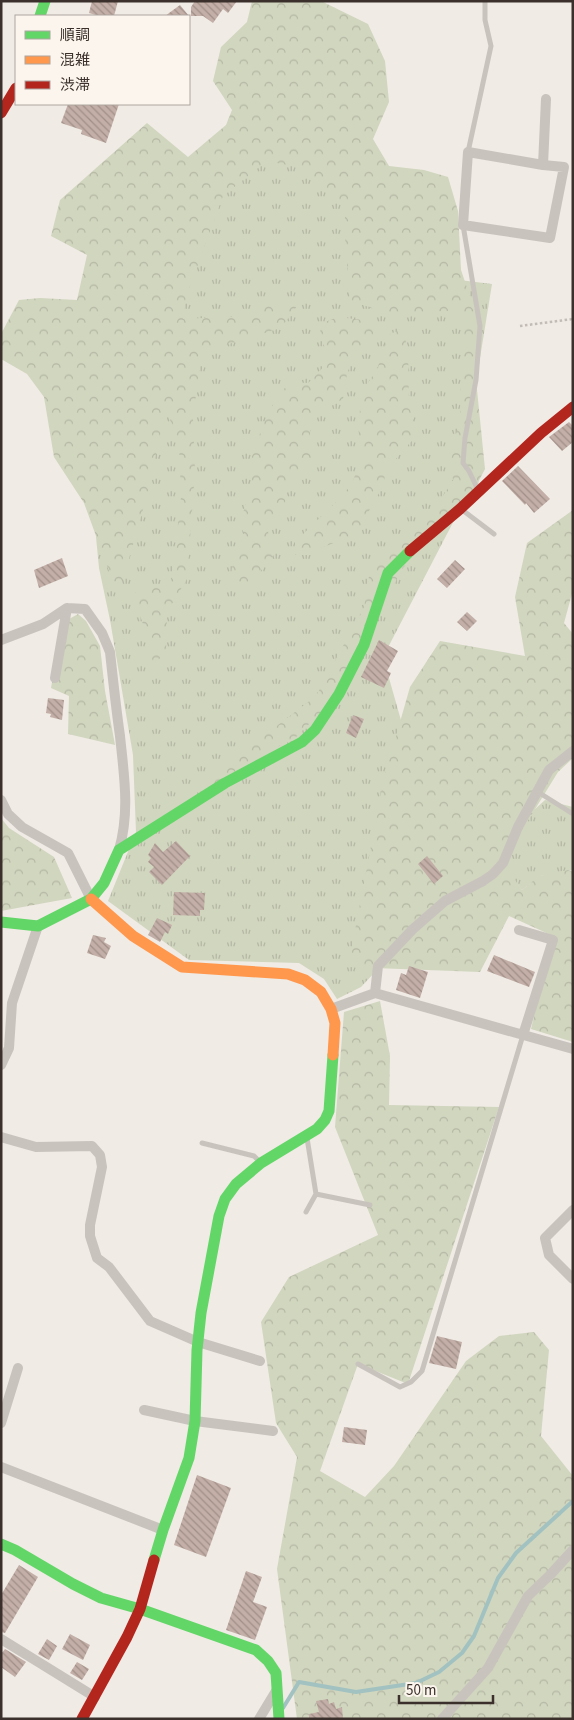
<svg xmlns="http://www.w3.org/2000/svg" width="574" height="1720" font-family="'Source Sans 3','Noto Sans JP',sans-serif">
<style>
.grass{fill:url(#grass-tufts)}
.forest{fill:url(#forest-crowns)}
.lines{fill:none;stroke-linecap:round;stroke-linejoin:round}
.stream{stroke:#a1c2c1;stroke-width:4}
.building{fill:url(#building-back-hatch)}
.path{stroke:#c2bbb6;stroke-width:2.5;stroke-dasharray:2.5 2.5;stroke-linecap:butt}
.lane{stroke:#c9c3be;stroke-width:5}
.street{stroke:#c9c3be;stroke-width:10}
.fast{stroke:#63d668;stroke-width:11}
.slow{stroke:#ff974d;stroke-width:11}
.jam{stroke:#b3261e;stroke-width:11}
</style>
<defs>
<pattern id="grass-tufts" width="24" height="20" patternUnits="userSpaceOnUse" patternTransform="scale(1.25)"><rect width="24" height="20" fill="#d1d6bf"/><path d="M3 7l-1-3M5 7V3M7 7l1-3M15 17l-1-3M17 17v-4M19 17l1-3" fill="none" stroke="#b4b8a4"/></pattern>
<pattern id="forest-crowns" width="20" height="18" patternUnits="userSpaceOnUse" patternTransform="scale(1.25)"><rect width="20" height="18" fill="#d1d6bf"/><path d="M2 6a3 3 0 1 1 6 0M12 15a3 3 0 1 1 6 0" fill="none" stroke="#b4b8a4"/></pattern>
<pattern id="building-back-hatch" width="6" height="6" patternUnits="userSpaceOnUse" patternTransform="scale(1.25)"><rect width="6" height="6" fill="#c3afa7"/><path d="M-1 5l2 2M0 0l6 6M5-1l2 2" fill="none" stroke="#a08f88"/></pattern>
</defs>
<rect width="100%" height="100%" fill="#f0ebe5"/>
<path class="grass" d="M223 138 347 157 418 275 492 284 474 395 479 491 460 509 383 657 410 752 408 937 361 987 337 999 324 979 299 963 189 960 108 901 136 832 133 755 110 620 99 568 78 350Z
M545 800 573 807V870L540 876 522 890 501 865 533 811Z"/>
<path class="forest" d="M252 1H321L368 24 385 61 389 102 373 139 389 166 424 170 448 177 458 211 461 270 480 326 476 380 485 469 473 492 402 569 339 694 296 737 249 762 210 787 211 776 316 696 364 607 370 570 398 541 429 518 453 480 450 454 460 421 462 310 429 312 400 319 350 300 345 237V210L307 169 267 161 223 196 186 297 183 319 243 316 272 302H300L281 328 232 343 201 354 193 419 195 471 187 579 167 612 166 654 153 662 142 621 133 596 144 582 166 589 172 576 181 497 179 444 166 408 146 499 123 580 113 582 84 503 54 457 44 397 27 374 1 359V334L19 300 40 298 77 300 87 255 51 236 60 200 147 123 188 157 226 125 232 110 213 81 221 47 247 22Z
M338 317 363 320 382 326 373 342 357 347 347 374 343 399 328 408 311 423 309 442 318 459 304 470 290 475 286 500 268 532 275 553 247 588 230 586 232 567 247 540 240 525 252 479V456L263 425 278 394 292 382 308 383C326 366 334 358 318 335L325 322Z
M401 329 408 347 409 403 416 436 386 470 383 486 360 527 350 537 323 547 312 555H295V542L337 501 351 485 362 459 358 427 362 392 377 369 385 347 386 336Z
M573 510V590L564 623 573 634V758L558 772 500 866 503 863 522 890 539 876 568 870 573 872V1042L531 1029 553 936 509 916 480 972 348 967 384 778 410 687 440 641 525 656 515 597 527 543Z
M78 614 86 621 100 646 105 691 115 745 68 734 69 696 51 688 62 623Z
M1 818 9 828 54 857 72 898 1 911Z
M380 1001 390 1056 389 1105 499 1107 408 1384 358 1364 320 1471 365 1497 394 1466 466 1361 499 1336 534 1332 549 1350 541 1436 573 1476V1719H297L277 1569 297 1457 276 1423 261 1322 289 1277 378 1235 335 1127 344 1012Z"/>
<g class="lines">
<path class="stream" d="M283 1708 299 1682 356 1692 416 1683 439 1672 462 1653 474 1636 498 1578 516 1553 573 1501"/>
</g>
<path class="building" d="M92 1H118L114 16H99L89 13Z
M195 1H237L228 13 223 9 213 23 203 16H191V7Z
M180 5 189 16H165Z
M68 104H119L106 143 81 134 82 130 61 123Z
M569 422 573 426V442L562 451 549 437Z
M518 466 550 499 534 513 526 503 525 505 502 481Z
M62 558 68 576 39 588 34 570Z
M455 560 465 569 447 588 437 579Z
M467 612 477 621 467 631 457 622Z
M379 640 398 651 387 671 391 673 384 688 361 677Z
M48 698 64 700 62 720 50 717 51 714 46 713Z
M353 715 364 719 356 738 346 733Z
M176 841 190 856 162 885 149 872 154 867 148 862 151 858 148 855 155 843 163 852Z
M427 856 443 876 434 884 418 864Z
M174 892 205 893 204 910H200V916L173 915Z
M157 918 172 925 168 934 165 932 160 942 148 935Z
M93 935 106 938 104 942 111 946 105 959 87 953Z
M494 955 535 972 529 987 487 971Z
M409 966 428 972 420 998 396 990 401 973 406 975Z
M437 1336 462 1342 456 1369 429 1363Z
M344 1427 367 1430 365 1445 342 1442Z
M197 1475 231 1488 206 1557 174 1545Z
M19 1565 38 1577 5 1633 1 1632V1595Z
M246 1571 262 1577 253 1602 267 1607 255 1640 226 1630Z
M70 1634 90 1645 83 1660 62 1649Z
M47 1639 57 1646 49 1660 38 1654Z
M5 1649 26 1662 15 1677 1 1667V1654Z
M77 1662 89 1669 82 1680 70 1673Z
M328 1699 329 1704 334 1702 336 1709 342 1707 343 1719H309V1714L319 1712 316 1701Z"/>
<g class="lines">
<path class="path" d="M520 326 573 319"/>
<path class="lane" d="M468 152 491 46 485 20V1
M463 225 480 326 476 380 465 438 463 463 469 471 478 490
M461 509 494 534
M538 792 573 814
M202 1143 254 1156 260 1162
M316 1194 370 1205
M306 1212 316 1194 307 1138
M358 1364 400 1387 411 1382 422 1371 523 1035"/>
<path class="street" d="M543 165 564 167 550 238 463 225 468 152 543 165 546 99
M1 640 43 624 67 608 85 609 102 633 110 652C113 680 116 708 120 736 124 775 130 812 119 850
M55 678 67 608
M1 800 8 814 22 827 68 853 91 899
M519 930 553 940 523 1035
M375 993 378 966 413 929 445 901 483 881 493 874 503 863 518 827 549 770 573 751
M331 1009 375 993 573 1049
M1 1065 9 1048 12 1003 38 926
M1 1137 36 1147 92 1146 100 1155 102 1167 90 1225V1236L97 1258 109 1267 150 1321 198 1342 260 1361
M573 1210 545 1238 549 1255 573 1279
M144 1410 195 1421 273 1431
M1 1423 18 1368
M1 1467 163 1530
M1 1639 95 1697
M259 1719 276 1691
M442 1719 488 1668 528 1596 550 1575 573 1550"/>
<path class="fast" d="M40 16 45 1
M1 922 38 926 91 899 104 883 119 850 225 783 302 742 315 730 339 694 364 645 388 573 410 551
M1 1544 15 1550 73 1584 101 1598 140 1609 256 1650 268 1661 276 1673 279 1719
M154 1560 163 1530 189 1458 195 1421 197 1350 201 1313 219 1216 225 1199 236 1184 261 1163 317 1129 325 1120 329 1111 333 1055"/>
<path class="slow" d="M91 899 133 936 182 967 288 974 305 980 321 992 331 1009 335 1023 333 1055"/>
<path class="jam" d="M1 113 16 88
M410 551 460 509 541 433 573 407
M82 1719 127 1637 140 1609 154 1560"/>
</g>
<rect width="574" height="1720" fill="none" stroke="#3b302b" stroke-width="5"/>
<rect x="15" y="15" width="175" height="90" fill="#fbf5ee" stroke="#aea6a0"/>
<rect x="25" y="31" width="25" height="8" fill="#63d668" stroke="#aea6a0"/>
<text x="60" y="40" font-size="15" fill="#3b302b">順調</text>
<rect x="25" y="56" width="25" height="8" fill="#ff974d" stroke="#aea6a0"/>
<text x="60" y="65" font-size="15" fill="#3b302b">混雑</text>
<rect x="25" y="81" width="25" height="8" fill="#b3261e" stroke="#aea6a0"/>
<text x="60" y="90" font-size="15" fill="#3b302b">渋滞</text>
<path d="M399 1695v8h94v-8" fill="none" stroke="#3b302b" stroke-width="2.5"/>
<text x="406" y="1695" font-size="15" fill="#3b302b" stroke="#fbf5ee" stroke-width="4" paint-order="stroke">50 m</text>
</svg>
